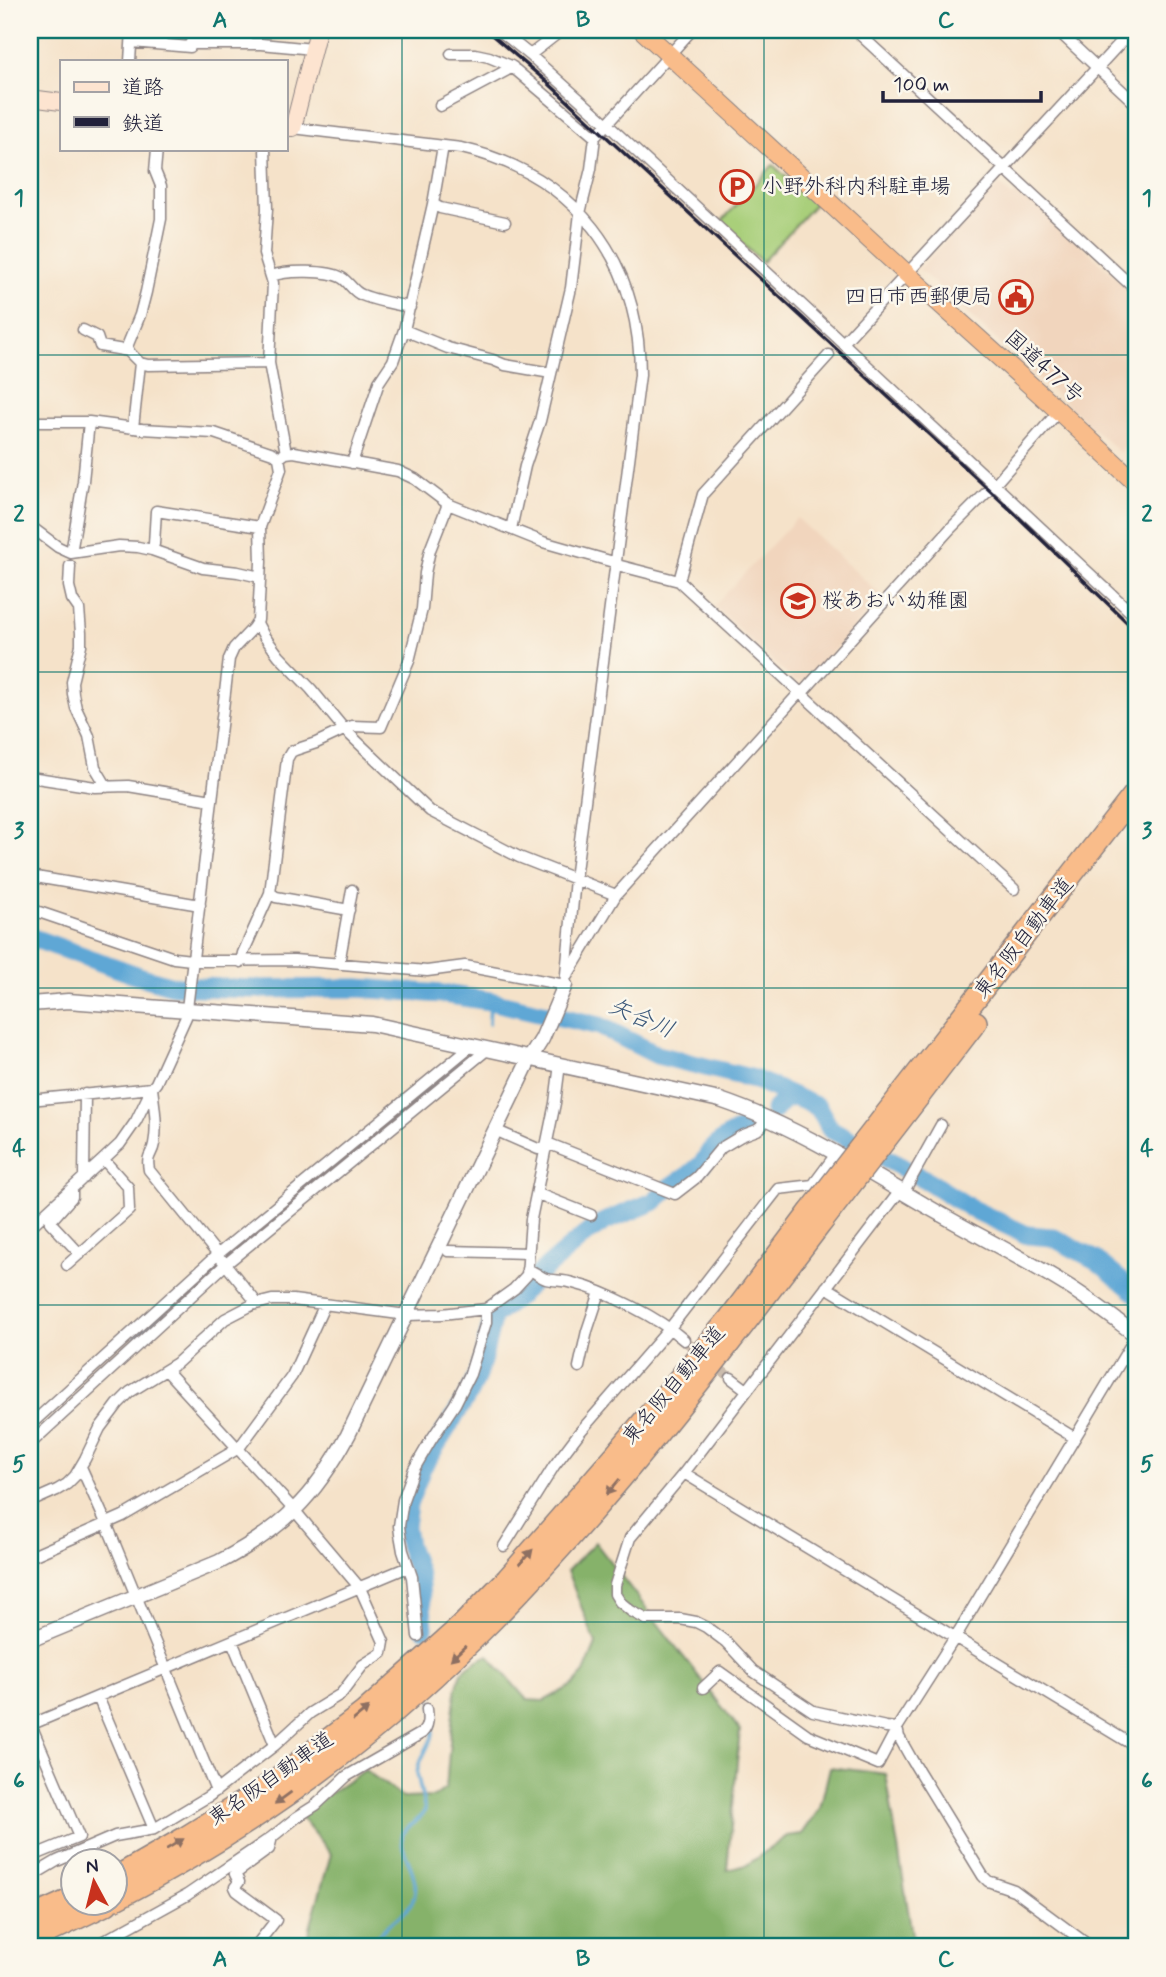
<svg xmlns="http://www.w3.org/2000/svg" width="1166" height="1977" font-family="Mynerve,'Klee One',sans-serif">
<style>
.built{fill:#f1d5bd}
.green{fill:#a9cf7a;stroke:#66785a;stroke-width:2}
.forest{fill:#86b26a;stroke:#546a52;stroke-width:2}
.lines{fill:none;stroke-linecap:round;stroke-linejoin:round}
.stream{stroke:#5ea7d5;stroke-width:3.5}
.river{stroke:#5ea7d5;stroke-width:19}
.minor-tunnel{stroke:#cbbcad;stroke-width:10;stroke-dasharray:10 5;stroke-linecap:butt}
.minor-casing{stroke:#8c8282;stroke-width:13}
.tertiary-casing{stroke:#8c8282;stroke-width:17}
.secondary-casing{stroke:#8c8282;stroke-width:18}
.trunk-casing{stroke:#8c8282;stroke-width:20}
.motorway-casing{stroke:#8c8282;stroke-width:24}
.minor{stroke:#fff;stroke-width:10}
.tertiary{stroke:#fff;stroke-width:14}
.secondary{stroke:#fde4d0;stroke-width:16}
.trunk{stroke:#f9bc8a;stroke-width:18}
.motorway{stroke:#f9bc8a;stroke-width:21}
.rail{stroke:#22223b;stroke-width:3.5}
.motorway-bridge-casing{stroke:#8c8282;stroke-width:24;stroke-linecap:butt}
.motorway-bridge{stroke:#f9bc8a;stroke-width:21}
.oneway{fill:#8e6f62}
.grid{fill:none;stroke:#0f766e;stroke-width:2;stroke-opacity:0.55}
.labels{text-anchor:middle;dominant-baseline:central;stroke-width:5;stroke-linejoin:round;paint-order:stroke}
.poi-label{font-size:21px;fill:#22223b;stroke:#fbf7ec;text-anchor:start}
.street-label{font-size:21px;fill:#22223b;stroke:#fbf7ec}
.water-label{font-size:23px;font-style:italic;fill:#3a5779;stroke:#fbf7ec}
.neatline{fill:none;stroke:#0f766e;stroke-width:2.5}
.grid-label{font-size:23px;text-anchor:middle;font-weight:bold;fill:#0f766e}
</style>
<rect width="100%" height="100%" fill="#fbf7ec"/>
<filter id="ink" filterUnits="userSpaceOnUse"><feTurbulence type="fractalNoise" baseFrequency=".0143" numOctaves="2"/><feDisplacementMap in="SourceGraphic" scale="14" xChannelSelector="R" yChannelSelector="G"/><feConvolveMatrix kernelMatrix="1 2 1 2 8 2 1 2 1" color-interpolation-filters="sRGB"/></filter>
<filter id="wash" filterUnits="userSpaceOnUse"><feTurbulence type="fractalNoise" baseFrequency=".00686" numOctaves="4" result="noise"/><feDisplacementMap in="SourceGraphic" scale="28" xChannelSelector="R" yChannelSelector="G"/><feGaussianBlur stdDeviation="1.57" result="paint"/><feColorMatrix in="noise" values="0 0 0 0 0 0 0 0 0 0 0 0 0 0 0 0 0 1.4 0 .05"/><feComposite in="paint" operator="in"/></filter>
<g filter="url(#wash)">
<rect width="100%" height="100%" fill="#f5e2c9"/>
<path class="built" d="M1000 185 1012 197 1021 188 1136 296V435L1120 453 919 269Z
M797 518 882 596 806 681 795 682 714 606Z"/>
<path class="green" d="M773 165 815 204 762 262 720 223Z"/>
<path class="forest" d="M595 1542 740 1730 727 1870 747 1865 787 1836 802 1834 820 1808 830 1767 886 1774 913 1940 909 1947H308L310 1927 331 1854 298 1814 365 1770 404 1798 434 1797 446 1788C448 1768 453 1686 461 1674 467 1665 479 1660 488 1655L527 1700 544 1701 573 1685 584 1673 596 1644 567 1571Z"/>
<g class="lines">
<path class="stream" d="M489 1024 490 1001
M277 1216 466 1058
M136 1336 199 1282
M365 1947C374 1938 387 1926 397 1918 403 1913 409 1909 412 1902 425 1877 396 1850 403 1834 408 1824 421 1820 425 1810L417 1773 419 1764 432 1738 435 1721 433 1702"/>
<path class="river" d="M30 937 139 976 173 986 253 989 358 988 443 994 490 1001 600 1026 657 1055 754 1079 818 1107 830 1129 928 1181 972 1209 1027 1235 1052 1237 1096 1260 1136 1293
M774 1110 785 1099 795 1097
M424 1628 419 1576 408 1545 405 1526 408 1505 422 1468 468 1395 476 1378 482 1361 493 1316 519 1296 542 1271 585 1235 604 1222 653 1202 669 1188 689 1175 703 1163 710 1151 716 1145 730 1135 748 1127"/>
</g>
</g>
<g filter="url(#ink)">
<g class="lines">
<path class="minor-tunnel" d="M684 1340 731 1378"/>
<g class="minor-casing">
<path id="minor" d="M499 30 530 55 607 124 843 343 1132 30
M855 30 1136 290
M1057 30 1136 104
M132 42 190 47 194 30
M190 44H261L313 49
M451 54H475L489 57 511 66 595 137
M530 55 562 30
M130 61 132 30
M440 106 513 67
M157 149 155 171 161 186V219L146 292 140 315 126 349 140 363 148 365 269 363
M265 149 267 209 264 254 273 283 269 363 286 453
M433 204 440 208 505 222
M272 276C285 270 329 270 342 278 350 283 353 292 362 295 377 301 394 304 410 307
M83 330 97 337 100 346 129 351
M404 330 448 348 493 360 505 365 551 373
M843 343 1136 617
M30 422H89L142 429 214 433 273 453 279 458 281 469 260 527 261 562 258 620 253 628 234 648 229 659 186 1017 156 1083 152 1088 136 1121 120 1144 30 1227
M133 428 140 363
M279 458 286 453 294 452 398 471 415 479 448 504 543 542 617 563
M352 463 379 382 393 361 404 330 433 204 443 146
M30 526 58 547 71 553 119 546 138 547 152 550 203 568 238 572 260 577
M511 529 525 466 540 421 571 288 580 213 591 169 595 137 692 30
M152 550 154 544 156 511 260 527
M71 553 83 481 89 422
M617 565 679 581 1014 889
M70 566 69 586 72 599 79 609 81 633V645L72 682 73 694 76 708 89 736 95 767 107 787
M679 581 703 494 829 355
M257 623 264 636 279 656 311 689 344 729 430 811 519 857 616 895
M802 693 950 529 995 484 1059 411
M30 777 95 787 128 786 212 800
M30 876 200 905
M270 893 276 897 349 910
M30 909 174 958 200 961 294 960 427 971 465 966 565 985 575 879 640 375C640 260 575 174 461 148L293 128
M241 962 243 953 270 893 287 759 291 752 295 750 316 743 352 726 381 727 409 661 422 609 425 573 430 550 448 504
M339 963 352 890
M567 976 616 895 801 691
M152 1088C154 1106 158 1125 154 1144 152 1156 146 1154 149 1170L257 1303
M30 1100 152 1088
M495 1130 538 1149H546
M547 1143 675 1194 697 1177 721 1148 741 1136 757 1130 761 1127 766 1117
M84 1178 85 1094
M72 1188V1197L50 1222 80 1254
M900 1191 684 1473 1136 1747
M903 1193 941 1125
M538 1194 591 1215
M448 1251 528 1253
M67 1265 129 1210 128 1187 104 1160
M527 1269C534 1271 540 1277 546 1279 555 1281 564 1280 573 1283 606 1291 659 1318 684 1340
M826 1287 1075 1438
M30 1306 32 1308
M579 1367 587 1331 600 1292
M731 1378 747 1390
M30 1425 217 1255 471 1046
M30 1444 226 1264 488 1049
M81 1467 107 1525 216 1791
M684 1473 630 1538 615 1585V1594L620 1602 631 1611 646 1619H680L696 1622 706 1627 726 1642 753 1671 813 1711 886 1727 897 1728
M30 1502 57 1490 67 1484 75 1476 85 1459 100 1428 118 1404 130 1392 177 1363 225 1319 252 1305 272 1300H293L407 1315 442 1314 486 1309 514 1289 527 1275 531 1219 555 1103 560 1064
M504 1546 554 1466 579 1433 670 1328 778 1189 813 1185 836 1154
M30 1557 123 1516 239 1448 292 1376 325 1304
M418 1636 412 1577 403 1551 400 1534 399 1526 403 1500 414 1469 431 1440 455 1404 470 1374 486 1322V1309
M232 1641 275 1745
M703 1688 720 1672 808 1735 878 1764 897 1728 959 1631 1136 1336
M98 1697 154 1829
M30 1725 408 1567
M897 1728 899 1737 912 1760 983 1876 988 1881 1014 1890 1091 1947
M30 1857 79 1837 31 1725
M30 1877 57 1861 115 1836 154 1829 209 1796 275 1745 310 1713 341 1694 363 1665 382 1653 384 1642 360 1588 295 1511 166 1370
M93 1947 187 1895 272 1837 297 1817 316 1805 347 1776 422 1733C429 1726 428 1718 427 1709
M255 1947 276 1920 237 1891 235 1887 239 1882 235 1874 269 1849 272 1837"/>
</g>
<g class="tertiary-casing">
<path id="tertiary" d="M30 1004 68 1001 372 1024 720 1100C794 1125 861 1168 928 1207 973 1233 1019 1256 1063 1283 1088 1298 1112 1317 1136 1335
M30 1640 219 1562C282 1529 314 1498 348 1435L530 1058 542 1039 565 985"/>
</g>
<g class="secondary-casing">
<path id="secondary" d="M30 98 61 102
M285 128H293L318 30"/>
</g>
<g class="trunk-casing">
<path id="trunk" d="M642 30 907 274 1059 411 1136 483"/>
</g>
<g class="motorway-casing">
<path id="motorway" d="M906 1088 1136 792
M920 1095 976 1022
M116 1877 186 1837 262 1790 364 1712 463 1624 507 1579 616 1454 729 1319 809 1213
M116 1899C201 1854 284 1802 359 1741 541 1595 682 1406 822 1222
M30 1918 74 1898
M30 1941 107 1904"/>
</g>
<use href="#minor" class="minor"/>
<use href="#tertiary" class="tertiary"/>
<use href="#secondary" class="secondary"/>
<use href="#trunk" class="trunk"/>
<use href="#motorway" class="motorway"/>
<path class="rail" d="M486 30 547 82 1013 512 1136 631"/>
<g class="motorway-bridge-casing">
<path id="motorway-bridge" d="M809 1213 906 1088
M822 1222 920 1095"/>
</g>
<use href="#motorway-bridge" class="motorway-bridge"/>
</g>
<defs><path id="oneway-solid" d="M-6-.8H1V-3.2L6.5 0L1 3.2V.8H-6Z" transform="scale(1.75)"/></defs>
<g class="oneway">
<use href="#oneway-solid" transform="translate(613 1487) rotate(130)"/>
<use href="#oneway-solid" transform="translate(526 1557) rotate(-48)"/>
<use href="#oneway-solid" transform="translate(458 1653) rotate(137)"/>
<use href="#oneway-solid" transform="translate(361 1714) rotate(-39)"/>
<use href="#oneway-solid" transform="translate(283 1798) rotate(144)"/>
<use href="#oneway-solid" transform="translate(175 1844) rotate(-31)"/>
</g>
</g>
<path class="grid" d="M402 30V1947M764 30V1947M30 355H1136M30 672H1136M30 988H1136M30 1305H1136M30 1622H1136"/>
<defs>
<g id="parking-ring" transform="scale(1.75)"><circle r="9.5" fill="#fbf7ec" stroke="#c8321e" stroke-width="1.5"/><path d="M-3.5-5.5H1a3.5 3.5 0 0 1 0 7H-1V5.5H-3.5ZM-1-3.4V-.6H.8a1.4 1.4 0 0 0 0-2.8Z" fill="#c8321e"/></g>
<g id="civic-ring" transform="scale(1.75)"><circle r="9.5" fill="#fbf7ec" stroke="#c8321e" stroke-width="1.5"/><path d="M-.6-6.5H3V-4.5H.6V-3L4-1V1h2V6H-6V1h2V-1L-.6-3ZM-1.2 2.5V6h2.4V2.5Z" fill="#c8321e"/></g>
<g id="school-ring" transform="scale(1.75)"><circle r="9.5" fill="#fbf7ec" stroke="#c8321e" stroke-width="1.5"/><path d="M0-5L7-2L0 1L-7-2ZM-4 1L0 2.5L4 1V4Q0 6-4 4Z" fill="#c8321e"/></g>
</defs>
<g fill-rule="evenodd">
<use href="#parking-ring" x="737" y="187"/>
<use href="#civic-ring" x="1016" y="297"/>
<use href="#school-ring" x="798" y="601"/>
</g>
<g class="labels">
<g class="poi-label">
<text x="762" y="187">小野外科内科駐車場</text>
<text x="992" y="297" text-anchor="end">四日市西郵便局</text>
<text x="822" y="601">桜あおい幼稚園</text>
</g>
<g class="street-label">
<text transform="translate(1044 367) rotate(42)">国道477号</text>
<text transform="translate(1024 938) rotate(-52)">東名阪自動車道</text>
<text transform="translate(674 1385) rotate(-50)">東名阪自動車道</text>
<text transform="translate(271 1779) rotate(-35)">東名阪自動車道</text>
</g>
<g class="water-label">
<text transform="translate(641 1019) rotate(23)">矢合川</text>
</g>
</g>
<rect width="1166" height="1977" fill="none" stroke="#fbf7ec" stroke-width="77"/>
<rect x="60" y="60" width="228" height="91" fill="#fbf7ec" stroke="#a4a2a5" stroke-width="2"/>
<rect x="74" y="82" width="35" height="10" fill="#fde4d0" stroke="#a4a2a5" stroke-width="2"/>
<text x="122" y="94" font-size="21" fill="#22223b">道路</text>
<rect x="74" y="117" width="35" height="10" fill="#22223b" stroke="#a4a2a5" stroke-width="2"/>
<text x="122" y="130" font-size="21" fill="#22223b">鉄道</text>
<g transform="translate(94 1882) rotate(353)"><circle r="33" fill="#fbf7ec" stroke="#a4a2a5" stroke-width="2"/>
<path d="M0-5L12 26L0 18L-12 26Z" fill="#c8321e"/>
<text y="-10" font-size="19" font-weight="bold" text-anchor="middle" fill="#22223b">N</text>
</g>
<path d="M883 91v10h158v-10" fill="none" stroke="#22223b" stroke-width="3.5"/>
<text x="893" y="91" font-size="21" fill="#22223b" stroke="#fbf7ec" stroke-width="5" paint-order="stroke">100 m</text>
<rect x="38" y="38" width="1090" height="1900" class="neatline"/>
<g class="grid-label">
<text x="220" y="27">A</text>
<text x="583" y="27">B</text>
<text x="946" y="27">C</text>
<text x="19" y="205">1</text>
<text x="1147" y="205">1</text>
<text x="19" y="521">2</text>
<text x="1147" y="521">2</text>
<text x="19" y="838">3</text>
<text x="1147" y="838">3</text>
<text x="19" y="1155">4</text>
<text x="1147" y="1155">4</text>
<text x="19" y="1471">5</text>
<text x="1147" y="1471">5</text>
<text x="19" y="1788">6</text>
<text x="1147" y="1788">6</text>
<text x="220" y="1966">A</text>
<text x="583" y="1966">B</text>
<text x="946" y="1966">C</text>
</g>
</svg>
